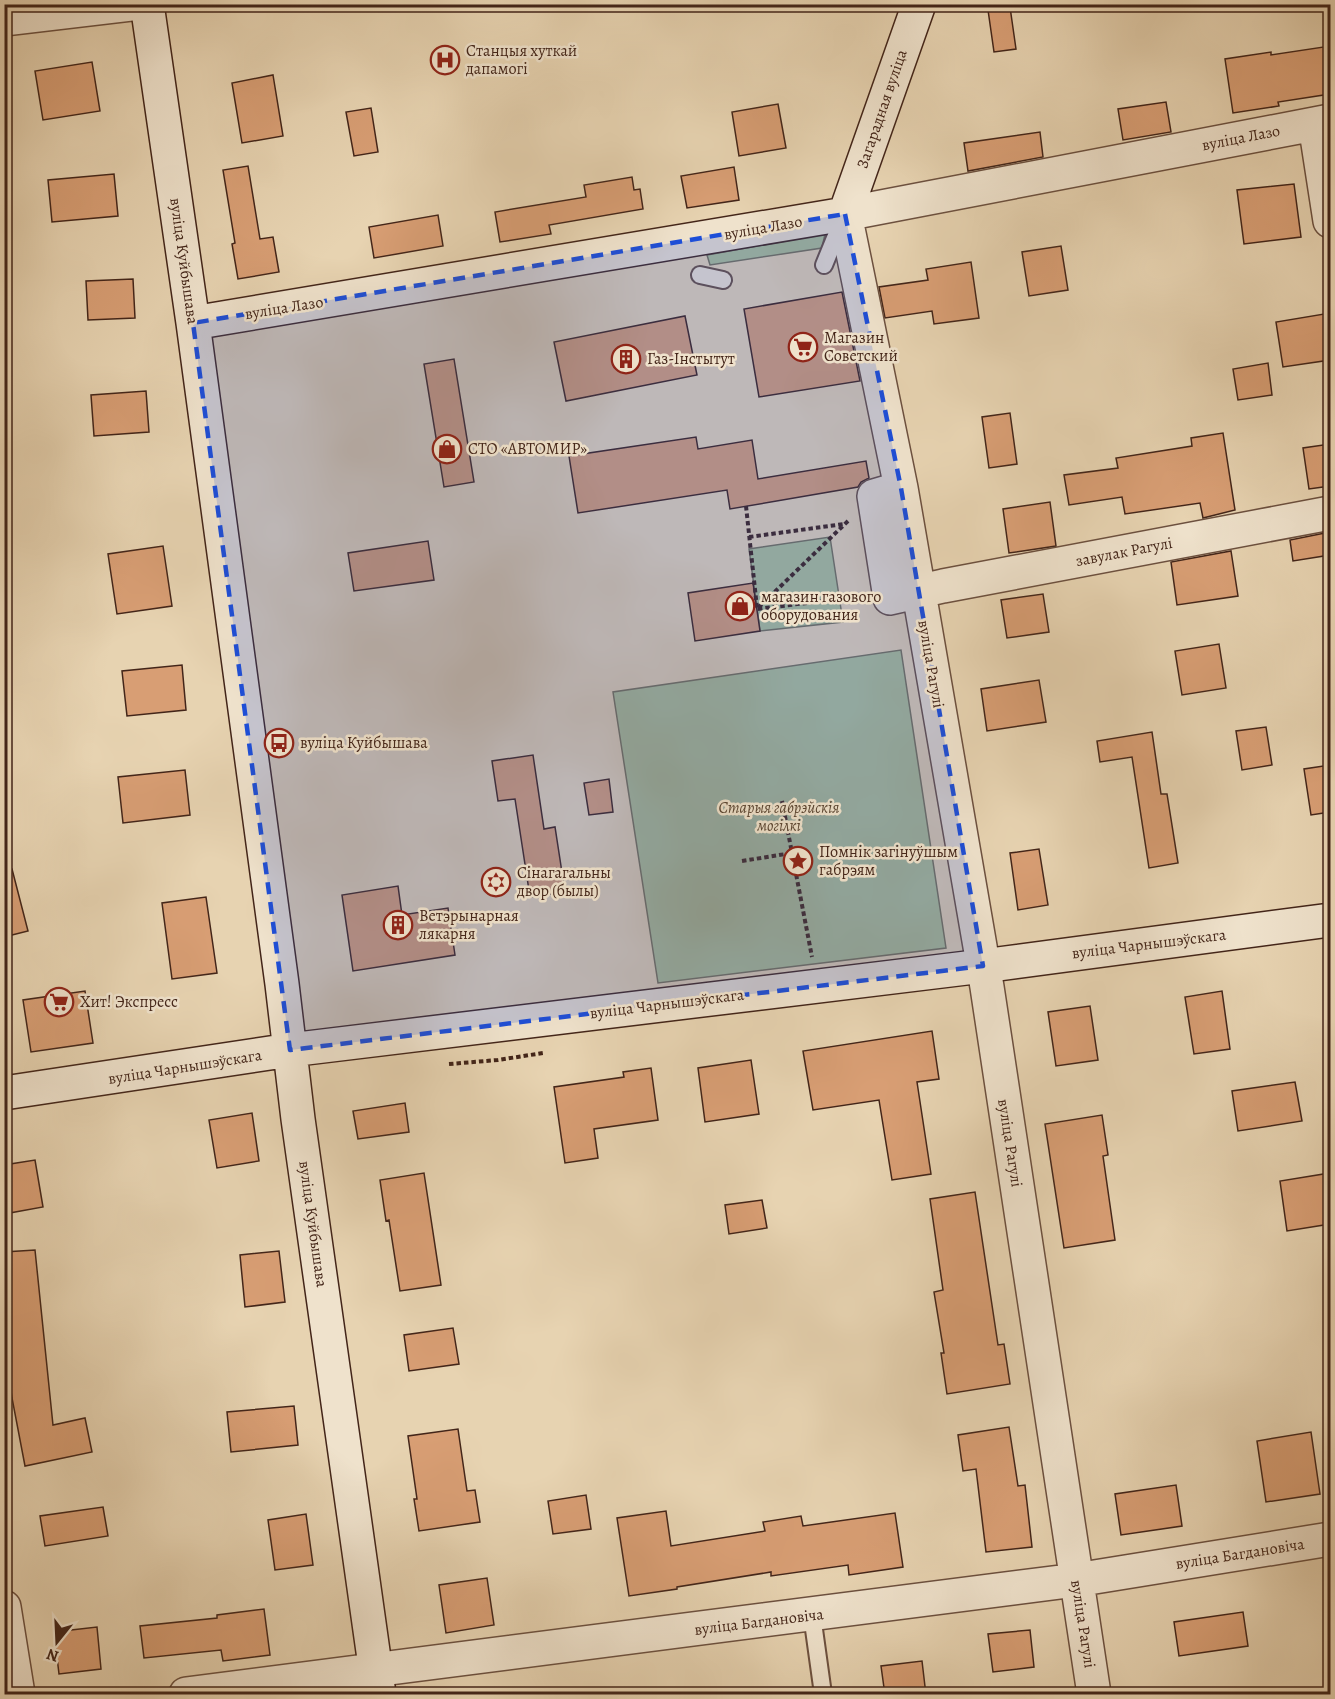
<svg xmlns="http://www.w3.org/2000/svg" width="1335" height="1699" font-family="Alegreya,serif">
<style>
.green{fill:#afbe91;stroke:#797255;stroke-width:1.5}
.building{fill:#d89e74;stroke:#432519;stroke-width:1.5}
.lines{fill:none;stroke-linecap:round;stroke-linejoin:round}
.lane-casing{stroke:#6c503f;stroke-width:20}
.street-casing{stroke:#6c503f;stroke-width:36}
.secondary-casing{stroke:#432519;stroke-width:36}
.path{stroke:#432519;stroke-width:4;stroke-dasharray:4.5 3;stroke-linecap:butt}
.lane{stroke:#efe2cc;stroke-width:16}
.street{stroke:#efe2cc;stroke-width:33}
.secondary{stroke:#efe2cc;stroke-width:33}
.marked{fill:#1d4ed8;fill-opacity:0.2;stroke:#1d4ed8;stroke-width:4.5;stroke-dasharray:12 8;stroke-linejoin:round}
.labels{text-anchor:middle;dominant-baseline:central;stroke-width:5;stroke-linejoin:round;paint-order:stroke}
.poi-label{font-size:16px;fill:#432519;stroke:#efe2cc;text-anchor:start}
.street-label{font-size:16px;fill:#432519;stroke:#efe2cc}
.park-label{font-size:16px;font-style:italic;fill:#594431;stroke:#efe2cc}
</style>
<rect width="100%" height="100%" fill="#e7d3b1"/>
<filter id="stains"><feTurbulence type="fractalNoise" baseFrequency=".00333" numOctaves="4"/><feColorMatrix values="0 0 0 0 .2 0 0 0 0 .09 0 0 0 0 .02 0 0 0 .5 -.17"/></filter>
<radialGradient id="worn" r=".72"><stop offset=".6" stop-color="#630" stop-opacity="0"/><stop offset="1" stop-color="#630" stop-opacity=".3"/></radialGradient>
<path class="green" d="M825 234 822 248 710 265 707 255Z
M830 537 843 622 760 631 749 549Z
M901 650 946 948 658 983 613 692Z"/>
<path class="building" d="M1010 7 1016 49 994 52 988 10Z
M1330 46V94L1278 102 1279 106 1233 113 1225 59 1271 52V55Z
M92 62 100 111 43 120 35 71Z
M273 75 283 136 242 143 232 83Z
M1166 102 1171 132 1123 140 1118 109Z
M778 104 786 148 739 156 732 112Z
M371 108 378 152 354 156 346 112Z
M1040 132 1043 157 968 171 964 143Z
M248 166 260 239 273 237 279 272 238 279 232 244 235 243 223 170Z
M734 167 739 200 687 208 681 176Z
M114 174 118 216 52 222 48 180Z
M632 177 634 190 640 189 643 209 549 225 551 234 500 242 495 212 586 197 584 185Z
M1294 184 1301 237 1244 244 1237 190Z
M438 215 443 246 374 258 369 227Z
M1061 246 1068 290 1029 296 1022 252Z
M971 262 979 318 934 324 932 311 885 318 879 287 928 280 926 269Z
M133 279 135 318 88 320 86 281Z
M842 292 860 381 759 397 744 309Z
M1324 314 1330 360 1283 367 1276 322Z
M685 316 697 375 566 401 554 342Z
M454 359 474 482 444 487 424 364Z
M1268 363 1272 395 1238 400 1233 369Z
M146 391 149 432 94 436 91 395Z
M1010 413 1017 464 989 468 982 417Z
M1223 433 1235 510 1203 518 1200 503 1125 514 1122 497 1069 505 1064 475 1118 468 1116 458 1192 446 1191 438Z
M696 437 698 449 752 440 758 479 866 461 869 478 861 482 858 487 730 509 727 490 578 513 569 456Z
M1330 444V486L1309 489 1303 448Z
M1050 502 1056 546 1009 553 1003 509Z
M1330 532V555L1293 561 1290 540Z
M428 541 434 580 354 591 348 553Z
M163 546 172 606 117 614 108 554Z
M1231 551 1238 596 1177 605 1171 562Z
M753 583 760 631 695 641 688 593Z
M1043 594 1049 632 1007 638 1001 600Z
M1219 644 1226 688 1182 695 1175 651Z
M182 665 186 710 127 716 122 671Z
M1039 680 1046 722 987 731 981 689Z
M1266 727 1272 765 1242 770 1236 731Z
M1152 732 1161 794H1167L1178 863 1149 868 1132 757 1100 762 1097 741Z
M533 755 544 829 555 827 565 892 530 897 515 799 498 801 492 761Z
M1330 765V812L1311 815 1304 769Z
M185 770 190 815 123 823 118 777Z
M609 779 613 812 589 815 584 783Z
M1039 849 1048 905 1018 910 1010 853Z
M12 869 28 931 4 937V870Z
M398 886 402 915 448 908 455 955 353 971 342 895Z
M206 897 217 973 172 979 162 903Z
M85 991 93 1043 31 1052 23 1000Z
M1222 991 1230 1049 1194 1054 1185 997Z
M1090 1006 1098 1060 1056 1066 1048 1012Z
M932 1031 939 1079 917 1082 931 1174 892 1180 879 1100 813 1110 803 1051Z
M751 1060 759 1114 705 1122 698 1068Z
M651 1068 658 1120 594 1129 598 1158 565 1163 554 1087 624 1077 623 1072Z
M1295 1082 1302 1121 1238 1131 1232 1091Z
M405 1103 409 1132 358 1139 353 1111Z
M252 1113 259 1161 217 1168 209 1120Z
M1102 1115 1108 1155 1103 1156 1115 1240 1064 1248 1045 1124Z
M35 1160 43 1207 4 1214V1165Z
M424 1173 441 1285 400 1291 389 1220 386 1221 380 1180Z
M1330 1173V1224L1287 1231 1280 1181Z
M975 1192 998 1345 1004 1344 1010 1384 947 1394 941 1353H944L934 1292 943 1290 930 1199Z
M762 1200 767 1228 729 1234 725 1205Z
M35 1250 53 1425 85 1418 92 1452 25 1466 12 1398 4 1340V1252Z
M279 1251 285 1302 245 1307 240 1255Z
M453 1328 459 1364 409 1371 404 1335Z
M294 1406 298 1445 231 1452 227 1412Z
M1009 1427 1018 1486 1025 1485 1032 1547 986 1552 976 1469 963 1471 958 1435Z
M458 1429 467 1491 475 1490 480 1522 419 1531 414 1499H417L408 1436Z
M1311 1432 1320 1494 1266 1502 1257 1441Z
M1176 1485 1182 1526 1121 1535 1115 1494Z
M586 1495 591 1529 553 1534 548 1501Z
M103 1507 108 1536 45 1546 40 1516Z
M666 1511 671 1546 765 1531 763 1522 801 1516 803 1526 895 1513 903 1567 849 1575 848 1565 771 1576V1572L677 1587V1589L629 1596 617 1518Z
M306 1514 313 1565 275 1570 268 1520Z
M487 1578 494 1625 446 1633 439 1585Z
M264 1609 270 1655 223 1661 221 1650 144 1658 140 1626 217 1618V1615Z
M1243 1612 1248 1646 1179 1656 1174 1622Z
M97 1627 101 1669 59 1674 54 1632Z
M1030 1630 1034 1667 993 1672 988 1634Z
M922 1661 926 1695H885L881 1666Z"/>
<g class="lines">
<g class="lane-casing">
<path id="lane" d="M824 265 842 221
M700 275 723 280
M812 1615 823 1694"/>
</g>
<g class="street-casing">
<path id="street" d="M4 19 131 4
M1315 124 1330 221
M901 488 845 214 1330 121
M4 1607 18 1694
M186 1694 1076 1580 1330 1539
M1094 1694 987 987 901 488 874 496 890 598 943 586 1330 513"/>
</g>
<g class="secondary-casing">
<path id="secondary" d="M147 4 193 323 282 984 298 1119 379 1694
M193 323 845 214 919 4
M4 1093 290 1050 983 966 1330 920"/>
</g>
<path class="path" d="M746 506 757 608
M848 521 757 609 856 597
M749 537 844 524
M782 801 812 957
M742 861 792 853
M449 1064 498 1060 543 1053"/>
<use href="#lane" class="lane"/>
<use href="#street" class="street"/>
<use href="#secondary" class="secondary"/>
</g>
<path class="marked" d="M845 214 901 488 983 966 290 1050 193 323Z"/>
<defs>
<g id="hospital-ring" transform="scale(1.5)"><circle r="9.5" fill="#efe2cc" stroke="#8f2418" stroke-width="1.5"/><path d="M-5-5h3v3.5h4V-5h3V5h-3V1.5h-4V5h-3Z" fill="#8f2418"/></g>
<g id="supermarket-ring" transform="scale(1.5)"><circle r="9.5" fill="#efe2cc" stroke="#8f2418" stroke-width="1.5"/><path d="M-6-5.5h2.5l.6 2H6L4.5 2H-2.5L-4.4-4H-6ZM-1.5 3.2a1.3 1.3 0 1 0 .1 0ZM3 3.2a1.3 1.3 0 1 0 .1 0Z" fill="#8f2418"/></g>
<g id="building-ring" transform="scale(1.5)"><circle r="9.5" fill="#efe2cc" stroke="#8f2418" stroke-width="1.5"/><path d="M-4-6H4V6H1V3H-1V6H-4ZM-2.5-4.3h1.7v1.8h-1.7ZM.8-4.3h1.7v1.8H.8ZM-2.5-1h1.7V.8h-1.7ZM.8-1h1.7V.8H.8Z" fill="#8f2418"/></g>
<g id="shop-ring" transform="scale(1.5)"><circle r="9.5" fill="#efe2cc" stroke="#8f2418" stroke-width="1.5"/><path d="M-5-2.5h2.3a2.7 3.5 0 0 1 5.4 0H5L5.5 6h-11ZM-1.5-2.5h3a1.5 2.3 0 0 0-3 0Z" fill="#8f2418"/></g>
<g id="bus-ring" transform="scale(1.5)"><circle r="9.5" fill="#efe2cc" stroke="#8f2418" stroke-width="1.5"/><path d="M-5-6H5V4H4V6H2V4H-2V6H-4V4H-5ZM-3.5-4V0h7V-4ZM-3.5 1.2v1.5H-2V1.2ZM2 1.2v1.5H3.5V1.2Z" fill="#8f2418"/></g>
<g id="sight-ring" transform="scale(1.5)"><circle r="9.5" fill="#efe2cc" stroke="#8f2418" stroke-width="1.5"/><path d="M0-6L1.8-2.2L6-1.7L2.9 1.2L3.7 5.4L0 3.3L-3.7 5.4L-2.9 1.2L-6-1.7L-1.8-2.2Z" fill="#8f2418"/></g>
<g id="synagogue-ring" transform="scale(1.5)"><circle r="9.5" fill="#efe2cc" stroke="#8f2418" stroke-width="1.5"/><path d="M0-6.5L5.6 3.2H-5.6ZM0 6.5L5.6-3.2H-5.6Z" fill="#8f2418"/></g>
</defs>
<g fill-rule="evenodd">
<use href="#hospital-ring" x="445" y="60"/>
<use href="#supermarket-ring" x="803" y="347"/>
<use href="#building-ring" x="626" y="359"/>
<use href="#shop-ring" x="447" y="449"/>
<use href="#shop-ring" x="740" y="606"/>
<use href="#bus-ring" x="279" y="743"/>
<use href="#sight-ring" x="798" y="861"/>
<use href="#synagogue-ring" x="496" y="882"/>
<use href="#building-ring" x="398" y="925"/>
<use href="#supermarket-ring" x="59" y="1002"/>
</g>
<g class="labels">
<g class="poi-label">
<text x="466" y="51">Станцыя хуткай<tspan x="466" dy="18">дапамогі</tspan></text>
<text x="824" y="338">Магазин<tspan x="824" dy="18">Советский</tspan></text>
<text x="647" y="359">Газ-Інстытут</text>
<text x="468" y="449">СТО «АВТОМИР»</text>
<text x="761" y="597">магазин газового<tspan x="761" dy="18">оборудования</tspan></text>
<text x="300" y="743">вуліца Куйбышава</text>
<text x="819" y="852">Помнік загінуўшым<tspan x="819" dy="18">габрэям</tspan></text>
<text x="517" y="873">Сінагагальны<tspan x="517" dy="18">двор (былы)</tspan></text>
<text x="419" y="916">Ветэрынарная<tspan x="419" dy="18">лякарня</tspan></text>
<text x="80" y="1002">Хит! Экспресс</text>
</g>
<g class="street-label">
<text transform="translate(882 109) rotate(-71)">Загарадная вуліца</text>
<text transform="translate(1241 138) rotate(-11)">вуліца Лазо</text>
<text transform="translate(763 228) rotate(-10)">вуліца Лазо</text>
<text transform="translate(184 261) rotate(82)">вуліца Куйбышава</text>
<text transform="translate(284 308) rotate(-9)">вуліца Лазо</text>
<text transform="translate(1124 552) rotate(-11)">завулак Рагулі</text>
<text transform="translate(931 664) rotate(80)">вуліца Рагулі</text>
<text transform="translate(1149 944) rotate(-7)">вуліца Чарнышэўскага</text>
<text transform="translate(667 1004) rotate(-7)">вуліца Чарнышэўскага</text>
<text transform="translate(185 1067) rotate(-9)">вуліца Чарнышэўскага</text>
<text transform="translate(1010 1143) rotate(81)">вуліца Рагулі</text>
<text transform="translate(313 1224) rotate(82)">вуліца Куйбышава</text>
<text transform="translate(1240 1554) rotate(-9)">вуліца Багдановіча</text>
<text transform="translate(759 1622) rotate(-7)">вуліца Багдановіча</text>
<text transform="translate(1083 1624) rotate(81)">вуліца Рагулі</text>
</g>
<g class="park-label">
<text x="779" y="808">Старыя габрэйскія<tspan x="779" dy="18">могілкі</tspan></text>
</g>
</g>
<rect width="1335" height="1699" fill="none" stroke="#e7d3b1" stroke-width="24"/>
<rect x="6" y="6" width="1323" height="1687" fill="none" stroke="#432519" stroke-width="3"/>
<rect x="12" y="12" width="1311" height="1675" fill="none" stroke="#432519" stroke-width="1.5"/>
<g transform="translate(57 1642) rotate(198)" stroke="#efe2cc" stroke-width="4.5" paint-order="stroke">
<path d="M0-4.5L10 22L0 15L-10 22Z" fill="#432519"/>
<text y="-9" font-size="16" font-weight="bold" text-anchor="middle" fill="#432519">N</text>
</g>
<rect width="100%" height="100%" filter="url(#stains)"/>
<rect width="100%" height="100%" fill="url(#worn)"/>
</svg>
